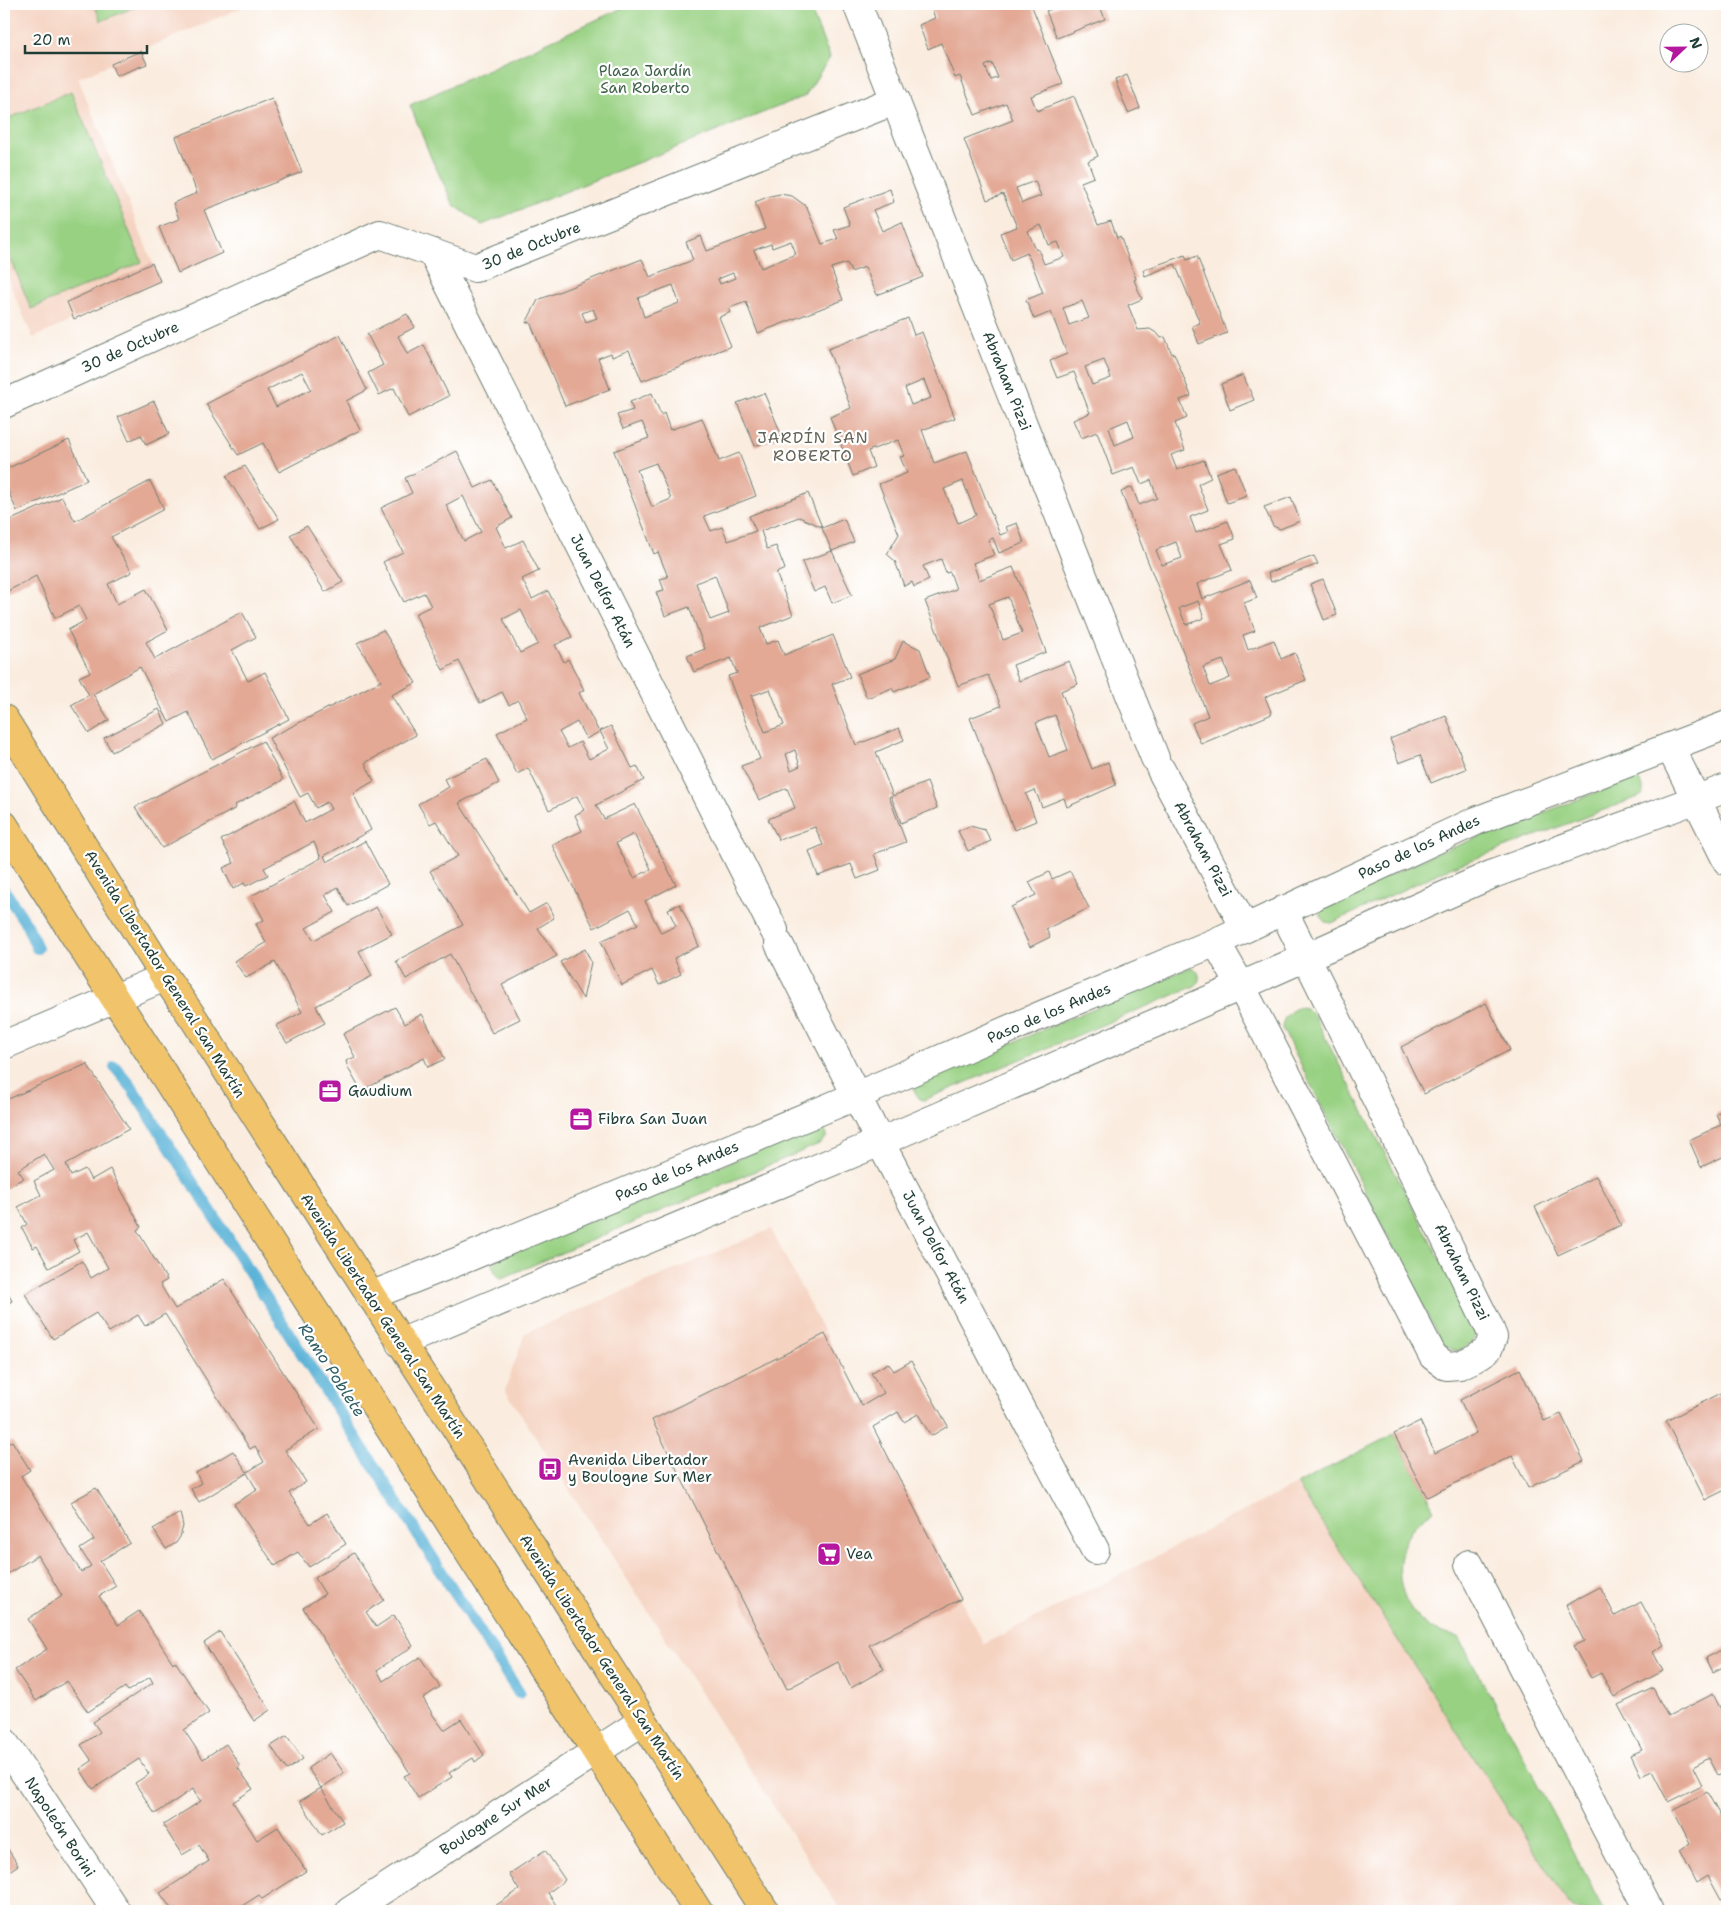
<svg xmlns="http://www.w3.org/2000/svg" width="1731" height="1915" font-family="'Shantell Sans',sans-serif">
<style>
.built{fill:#f5d3c1}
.green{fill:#99d183;stroke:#5c875c}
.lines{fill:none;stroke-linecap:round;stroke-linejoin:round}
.stream{stroke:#5ab2d7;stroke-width:12}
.building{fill:#e3a995;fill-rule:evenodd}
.street-casing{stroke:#6c7b70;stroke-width:30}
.primary-casing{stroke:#6c7b70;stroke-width:30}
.street{stroke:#fff;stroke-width:28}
.primary{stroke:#f1c36a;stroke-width:28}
.labels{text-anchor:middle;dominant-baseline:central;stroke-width:4.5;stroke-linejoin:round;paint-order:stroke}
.park-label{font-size:15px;fill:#3e6248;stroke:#fff}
.street-label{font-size:15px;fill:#1f3d34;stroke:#fff}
.poi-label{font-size:15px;fill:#1f3d34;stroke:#fff;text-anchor:start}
.neighbourhood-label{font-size:16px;letter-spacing:1px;fill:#646356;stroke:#fff}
.water-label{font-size:16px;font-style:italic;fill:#316065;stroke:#fff}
</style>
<rect width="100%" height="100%" fill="#fff"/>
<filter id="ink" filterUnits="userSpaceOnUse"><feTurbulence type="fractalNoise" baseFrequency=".02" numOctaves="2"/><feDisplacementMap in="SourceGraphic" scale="10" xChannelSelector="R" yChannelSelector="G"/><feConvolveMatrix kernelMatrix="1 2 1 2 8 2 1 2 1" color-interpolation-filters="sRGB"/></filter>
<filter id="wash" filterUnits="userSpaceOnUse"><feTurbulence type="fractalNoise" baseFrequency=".0096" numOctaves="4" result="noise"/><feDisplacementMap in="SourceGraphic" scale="20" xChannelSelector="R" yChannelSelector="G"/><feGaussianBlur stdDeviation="1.12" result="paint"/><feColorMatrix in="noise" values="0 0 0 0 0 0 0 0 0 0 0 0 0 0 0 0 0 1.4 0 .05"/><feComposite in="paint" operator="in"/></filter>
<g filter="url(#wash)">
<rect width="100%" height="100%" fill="#faede0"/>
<path class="built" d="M4 4H250L78 78 160 281 33 338 4 270Z
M771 1229 984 1644 1297 1484 1573 1911H841L505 1390 525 1333Z"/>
<path class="green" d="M94 4H142L101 21Z
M631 4H808L830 57 805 96 482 225 454 205 432 160 410 105Z
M71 92 142 262 31 309 4 242V120Z
M1634 778H1637L1643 787V794L1641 796 1445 870 1332 923 1325 922C1321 918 1319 913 1322 907L1430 856Z
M1191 967C1200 970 1202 980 1195 986L924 1100 920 1099 915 1093 914 1087 918 1083Z
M1299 1007 1306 1008 1314 1016 1475 1327V1337C1470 1345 1464 1349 1455 1351L1442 1344 1282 1028C1283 1017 1288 1012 1299 1007Z
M821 1125 826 1133V1138L819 1144 507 1276 501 1278 497 1275 492 1266 498 1258Z
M1394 1434 1434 1510C1426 1516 1419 1520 1413 1528 1391 1558 1396 1603 1427 1625 1435 1632 1449 1635 1459 1637L1605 1911H1573L1297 1484Z"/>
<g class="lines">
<path class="stream" d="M4 890 27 925 37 948
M115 1067 130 1085 519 1693"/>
</g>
<g id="blocks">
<path class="building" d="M369 4H394L373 12Z
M930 4H1031L1063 84 1031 96 1037 111 1074 96 1098 156 1088 161 1094 177 1081 182 1098 225 1111 221 1117 238 1120 236 1136 279 1134 280 1142 299 1128 305 1138 330 1150 329 1158 334 1161 338 1165 337 1172 354 1174 353 1191 396 1180 400 1187 418 1175 423 1185 450 1171 455 1177 470 1204 460 1211 478 1198 484 1208 510 1190 517 1196 533 1228 521 1235 539 1221 544 1232 570 1197 584 1202 599 1250 580 1257 598 1244 603 1255 631 1243 635 1248 650 1274 640 1281 659 1295 653 1306 680 1265 697 1272 714 1201 744 1192 723 1208 716 1121 492 1132 487 1139 505 1157 498 1151 480 1141 484 1134 467 1113 475 1097 432 1081 438 1073 420 1090 413 1074 372 1057 378 1050 361 1067 354 1051 312 1034 319 1026 300 1043 293 1034 269 1027 253 1011 260 1000 233 1017 227 1003 194 987 200 964 139 1013 120 1006 103 975 115 960 76 955 78 941 43 928 49 919 25 935 18ZM992 63 998 78 991 80 985 66ZM1035 181 1041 196 1022 203 1016 188ZM1041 225 1049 245 1058 242 1064 257 1044 264 1038 249 1036 250 1028 231ZM1082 301 1089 318 1069 325 1063 308ZM1104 360 1111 378 1092 385 1085 367ZM1128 420 1134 437 1115 445 1109 428ZM1176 542 1182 558 1162 565 1156 550ZM1198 601 1204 618 1186 625 1179 608ZM1223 660 1230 678 1210 686 1203 667Z
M1065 4H1099L1105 19 1057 38 1046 11Z
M141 51 147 64 116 76 111 64Z
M1127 75 1140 108 1128 113 1115 80Z
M272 98 302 172 204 210 222 253 178 273 159 227 179 219 173 203 197 193 176 137Z
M890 189 894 202 873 210 882 231 902 222 923 277 877 295 865 267 851 272 847 263 831 268 843 300 758 333 746 302 729 308 731 312 719 317 731 346 642 381 629 350 612 357 611 353 598 358 610 389 565 406 530 322 526 323 538 300 642 259 650 277 693 260 686 242 701 236 707 251 765 229 755 202 770 196 780 194 792 196 806 206 822 244 838 239 834 230 850 225 843 207ZM791 241 796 254 761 268 754 250 771 244 772 248ZM733 273 735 278 720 284 718 279ZM673 285 679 303 644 317 638 298ZM593 309 597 318 586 322 582 313Z
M1185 255 1187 260 1197 256 1227 333 1199 344 1192 326 1200 323 1175 264 1145 276 1143 270Z
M152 263 160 281 74 319 67 302Z
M407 314 415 327 398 336 407 354 424 345 449 396 408 417 394 388 379 395 368 373 383 365 367 334Z
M908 318 914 335 922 332 955 418 922 430 934 463 967 451 1000 535 1008 532 1006 527 1017 523 1024 543 999 553 993 538 988 540 994 555 973 563 979 580 1013 567 1023 591 1046 652 1013 665 1019 681 1069 661 1078 684 1061 691 1092 769 1108 762 1116 785 1067 807 1064 798 1042 807 1035 790 1026 794 1036 821 1014 830 970 718 1001 706 988 675 958 686 925 601 956 589 950 572 946 573 941 559 923 566 929 580 914 587 912 582 904 586 895 561 887 554 899 534 879 484 907 473 900 457 904 456 898 440 868 451 874 467 853 476 830 417 851 408 828 349ZM924 380 931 398 911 405 905 388ZM963 481 976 515 958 523 944 489ZM1008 597 1022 633 1003 640 989 604ZM1055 715 1068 750 1049 757 1036 723Z
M340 335 367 390 346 401 360 430 279 472 263 443 238 455 206 404ZM302 372 311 389 276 407 267 390Z
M1243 375 1254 400 1230 410 1221 384Z
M652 393 661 415 664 413 670 430 702 418 719 461 739 453 756 496 704 516 711 531 722 527 728 541 756 531 749 516 808 493 822 527 799 517 761 531 767 549 776 546 785 569 776 573 793 615 760 628 766 644 778 640 784 655 833 635 850 677 832 684 856 745 899 728 904 740 876 752 893 796 927 782 937 808 901 823 891 796 889 797 906 842 874 854 880 870 857 879 851 864 818 876 809 851 823 845 815 827 779 840 768 819 795 808 787 788 759 800 741 766 760 759 728 676 737 673 731 658 694 672 687 656 705 649 689 607 665 616 656 592 664 590 660 579 668 577 658 552 654 554 614 451 649 438 642 422 623 429 617 415 633 410 630 402ZM656 463 671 499 652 507 637 470ZM715 575 729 613 710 620 696 583ZM770 689 784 725 765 732 751 696ZM795 750 800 766 791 770 786 754Z
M764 393 782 436 755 446 737 403Z
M154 401 169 434 146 445 141 435 129 441 118 417Z
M69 440 87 480 17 511 4 482V470Z
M457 451 475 488 492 480 512 518 496 527 506 548 523 540 539 571 522 579 532 599 548 591 572 637 555 645 564 662 568 659 575 672 584 690 579 693 599 732 586 739 577 722 559 732 568 748 580 742 589 759 609 749 600 731 611 726 632 768 637 766 644 780 596 805 604 819 635 804 676 885 645 901 661 933 676 926 668 909 680 904 699 946 674 958 681 974 659 985 652 970 622 985 601 941 638 924 630 909 594 928 552 845 582 831 575 815 584 810 577 796 549 810 528 768 517 774 497 733 527 718 518 700 509 705 502 692 480 703 459 661 443 670 415 614 431 606 424 593 404 602 383 562 403 552 381 508 412 493 405 478ZM463 496 481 532 464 541 446 505ZM521 610 538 644 520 653 503 619ZM634 834 651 869 634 878 616 843Z
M245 466 279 519 260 529 226 476Z
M1235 466 1247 496 1227 503 1216 473Z
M150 481 164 509 111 537 132 572 108 584 117 604 146 589 168 630 146 642 155 659 242 612 256 637 232 650 248 681 265 672 289 719 212 759 188 712 169 722 140 667 93 694 109 720 89 733 71 705 89 695 79 677 90 672 68 630 86 620 79 606 55 618 36 576 4 593V523L62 497 75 521Z
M1291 497 1300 521 1280 529 1273 526 1264 507Z
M844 519 854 542 832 551 852 595 832 603 825 587 814 592 802 562 832 551 822 528Z
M307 526 343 582 325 592 290 535Z
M1314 556 1318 564 1271 582 1268 573Z
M1323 579 1337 615 1324 620 1310 584Z
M383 630 416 683 391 695 416 735 365 763 374 781 353 793 371 830 324 856 327 862 365 841 388 884 348 906 338 887 325 895 335 912 306 928 314 940 376 907 392 934 359 951 372 976 316 1006 325 1023 287 1043 276 1026 302 1012 275 962 246 978 234 961 266 943 256 924 264 920 251 896 321 858 314 842 264 868 268 875 246 886 244 883 233 889 223 868 234 863 221 840 294 801 305 823 331 809 327 802 316 808 308 793 300 797 269 738 381 681 357 643Z
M903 641 920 649 930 677 894 692 892 688 867 698 857 674 895 659Z
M159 709 166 724 112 752 104 738Z
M1446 716 1466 769 1431 783 1420 755 1399 763 1390 739Z
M263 741 283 780 235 805 236 808 162 848 135 807Z
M487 759 499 783 459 803 529 913 547 903 554 918 538 928 557 956 502 985 520 1019 492 1033 450 954 406 979 396 961 463 925 430 871 458 856 436 821 430 824 418 804 449 787 444 779Z
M970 826 985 830 991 841 968 851 958 831Z
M1070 871 1089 908 1046 929 1050 937 1030 947 1011 907 1036 895 1029 882 1049 872 1052 879Z
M585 949 591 962 583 999 560 962Z
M1486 1003 1510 1050 1424 1094 1401 1047Z
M395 1007 405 1024 422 1014 445 1059 428 1067 424 1058 361 1091 348 1068 346 1061 355 1057 343 1034Z
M87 1064 129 1129 66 1164 71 1176 85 1169 91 1180 110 1169 141 1227 137 1230 167 1280 160 1284 175 1309 224 1279 319 1429 285 1450 306 1482 289 1493 310 1524 327 1513 346 1544 309 1567 298 1552 275 1566 234 1504 257 1490 247 1473 199 1502 191 1489 201 1483 196 1473 233 1451 247 1472 264 1462 255 1446 250 1449 165 1314 145 1326 138 1315 109 1332 96 1313 53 1339 25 1294 82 1261 91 1278 108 1268 88 1232 73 1240 79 1251 49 1268 37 1246 33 1248 22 1228 27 1224 18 1207 41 1195 34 1181 54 1170 44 1154 18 1170 24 1178 4 1189V1101Z
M1727 1108V1155L1701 1167 1689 1140 1721 1125 1716 1114Z
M1596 1176 1621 1225 1558 1255 1535 1207Z
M4 1286 12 1301 4 1306Z
M825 1334 862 1406 884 1393 871 1373 888 1363 894 1371 911 1361 948 1426 931 1436 918 1414 904 1422 898 1412 873 1427 961 1599 869 1645 884 1669 851 1688 838 1662 787 1689 652 1420Z
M1520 1369 1544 1421 1561 1414 1584 1461 1528 1488 1512 1456 1427 1497 1394 1434 1420 1421 1435 1453 1476 1433 1460 1400Z
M1727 1390V1489L1705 1500 1666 1421Z
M12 1441 30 1470 21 1476 81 1572 91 1566 80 1549 94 1540 71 1502 96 1488 130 1543 100 1561 116 1586 99 1596 118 1625 139 1611 173 1663 175 1661 209 1713 184 1730 203 1759 226 1744 240 1766 238 1768 253 1789 233 1802 257 1840 278 1827 306 1871 262 1899 259 1895 234 1911H173L160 1893 209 1861 199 1845 182 1855 163 1825 201 1801 196 1795 193 1789 155 1814 135 1783 149 1774 139 1759 93 1789 80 1769 92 1761 81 1745 100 1732 93 1722 153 1683 150 1677 128 1691 125 1687 88 1712 67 1681 36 1701 15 1670 47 1649 28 1619 62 1596 38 1555 4 1576V1446Z
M180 1513 183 1526 180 1537 176 1543 166 1549 153 1529Z
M354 1553 384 1600 366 1612 376 1627 394 1615 413 1646 377 1670 383 1681 420 1657 440 1687 423 1698 433 1715 444 1730 461 1719 484 1755 475 1762 473 1758 449 1773 452 1777 418 1798 404 1776 410 1773 303 1608 325 1594 315 1578Z
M1600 1587 1615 1616 1641 1602 1664 1645 1653 1652 1663 1671 1614 1697 1601 1673 1591 1678 1573 1646 1584 1641 1566 1605Z
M220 1632 270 1710 254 1721 204 1643Z
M1727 1647V1665L1713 1672 1706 1658Z
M1653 1688 1668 1717 1713 1694 1727 1721V1770L1718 1775 1709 1758 1693 1767 1702 1785 1668 1802 1652 1771 1641 1776 1631 1755 1642 1750 1618 1705Z
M287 1736 303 1759 287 1770 271 1746Z
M330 1753 344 1773 321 1788 343 1822 322 1835 300 1801 321 1788 308 1768Z
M1707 1792 1722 1819 1727 1817V1897L1721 1900 1708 1876 1697 1883 1680 1850 1690 1843 1673 1810Z
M6 1846 18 1865 4 1875V1848Z
M545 1850 565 1880 548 1893 560 1911H498L495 1906 519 1890 509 1874Z"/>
</g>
</g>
<g filter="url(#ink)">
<use href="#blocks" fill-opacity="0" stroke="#6c7b70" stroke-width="1"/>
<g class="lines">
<g class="street-casing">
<path id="street" d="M857 4 1155 758
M433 253 774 930
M4 404 380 234 475 268 896 100
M1670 747 1727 861
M1161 770 1245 928
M1216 942 1241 986 1433 1356 1446 1366 1460 1365 1475 1358 1488 1349 1493 1337 1489 1327 1283 910
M779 944 880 1142 1095 1550
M4 1045 165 977
M370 1296 469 1257 856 1096 1044 1014 1216 942 1476 821 1727 725
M400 1343 880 1142 1241 986 1493 874 1727 788
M1469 1564 1649 1911
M4 1742 116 1911
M350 1911 643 1721"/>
</g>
<g class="primary-casing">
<path id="primary" d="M4 719 165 977 194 1019 765 1911
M4 825 698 1911"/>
</g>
<use href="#street" class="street"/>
<use href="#primary" class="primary"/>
</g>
</g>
<defs>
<g id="office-square" transform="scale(1.25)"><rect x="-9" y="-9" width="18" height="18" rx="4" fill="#b5179e" stroke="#fff"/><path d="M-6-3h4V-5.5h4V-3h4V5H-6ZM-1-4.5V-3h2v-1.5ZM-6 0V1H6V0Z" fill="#fff"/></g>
<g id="bus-square" transform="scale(1.25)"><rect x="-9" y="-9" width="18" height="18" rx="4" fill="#b5179e" stroke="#fff"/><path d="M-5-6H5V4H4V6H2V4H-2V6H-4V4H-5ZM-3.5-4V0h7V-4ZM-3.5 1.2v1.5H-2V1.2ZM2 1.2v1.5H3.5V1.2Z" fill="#fff"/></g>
<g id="supermarket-square" transform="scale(1.25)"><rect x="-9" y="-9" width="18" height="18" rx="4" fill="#b5179e" stroke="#fff"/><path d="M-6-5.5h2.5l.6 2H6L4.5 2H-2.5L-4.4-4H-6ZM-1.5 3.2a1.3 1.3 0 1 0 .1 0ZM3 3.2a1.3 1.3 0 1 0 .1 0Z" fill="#fff"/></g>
</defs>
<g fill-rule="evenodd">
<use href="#office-square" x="330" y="1091"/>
<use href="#office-square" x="581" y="1119"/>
<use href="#bus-square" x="550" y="1469"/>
<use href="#supermarket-square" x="829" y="1554"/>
</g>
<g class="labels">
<g class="park-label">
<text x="645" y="71">Plaza Jardín<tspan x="645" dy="17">San Roberto</tspan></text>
</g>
<g class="street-label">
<text transform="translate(531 246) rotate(-22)">30 de Octubre</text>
<text transform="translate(130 347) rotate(-24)">30 de Octubre</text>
<text transform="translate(1007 381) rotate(68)">Abraham Pizzi</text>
<text transform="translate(603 591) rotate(63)">Juan Delfor Atán</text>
<text transform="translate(1419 847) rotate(-25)">Paso de los Andes</text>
<text transform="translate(1203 849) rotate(62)">Abraham Pizzi</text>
<text transform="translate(165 974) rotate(58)">Avenida Libertador General San Martín</text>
<text transform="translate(1049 1013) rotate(-23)">Paso de los Andes</text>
<text transform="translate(677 1171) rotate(-23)">Paso de los Andes</text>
<text transform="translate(936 1247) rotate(62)">Juan Delfor Atán</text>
<text transform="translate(1462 1272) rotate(64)">Abraham Pizzi</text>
<text transform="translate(383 1316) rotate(57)">Avenida Libertador General San Martín</text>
<text transform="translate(602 1657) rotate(57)">Avenida Libertador General San Martín</text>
<text transform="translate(496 1816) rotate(-33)">Boulogne Sur Mer</text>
<text transform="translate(60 1827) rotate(57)">Napoleón Borini</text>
</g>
<g class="poi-label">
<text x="348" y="1091">Gaudium</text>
<text x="598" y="1119">Fibra San Juan</text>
<text x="568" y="1460">Avenida Libertador<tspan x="568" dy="17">y Boulogne Sur Mer</tspan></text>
<text x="846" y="1554">Vea</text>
</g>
<g class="neighbourhood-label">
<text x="813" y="437">JARDÍN SAN<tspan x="813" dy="18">ROBERTO</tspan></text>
</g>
<g class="water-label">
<text transform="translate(332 1370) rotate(57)">Ramo Poblete</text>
</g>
</g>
<rect width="1731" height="1915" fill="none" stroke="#fff" stroke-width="20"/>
<g transform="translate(1684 48) rotate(68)"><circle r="24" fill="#ffffff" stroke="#a5b1ae"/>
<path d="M0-4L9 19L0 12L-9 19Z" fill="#b5179e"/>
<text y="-8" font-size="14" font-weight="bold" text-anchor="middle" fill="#1f3d34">N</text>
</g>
<path d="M25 45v8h122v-8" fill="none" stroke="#1f3d34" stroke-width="2.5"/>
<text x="32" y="45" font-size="15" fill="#1f3d34" stroke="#ffffff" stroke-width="4" paint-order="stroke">20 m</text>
</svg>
